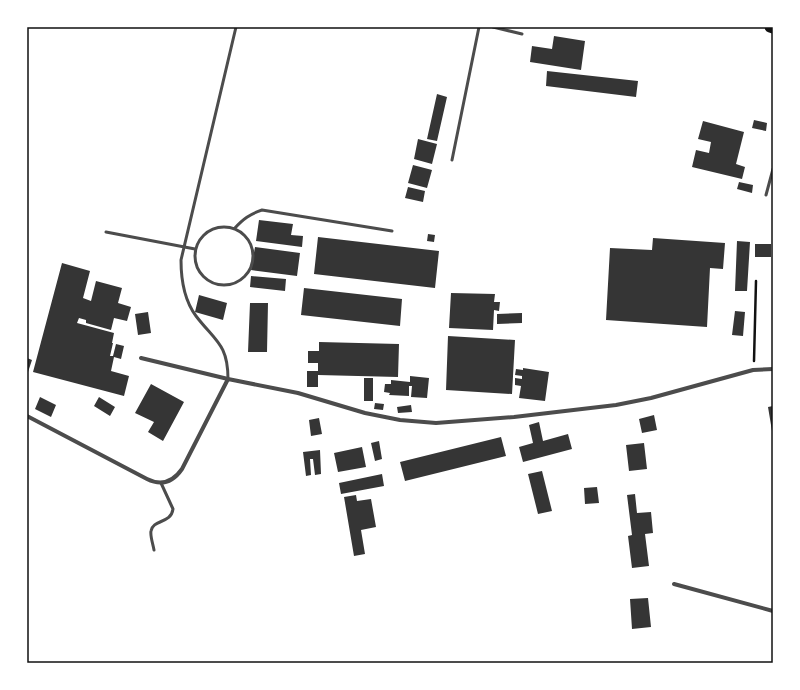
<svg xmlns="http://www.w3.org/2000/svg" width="800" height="690" font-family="'DM Sans',sans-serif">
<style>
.building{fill:#353535}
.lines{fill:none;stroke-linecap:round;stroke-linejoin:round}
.path{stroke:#111;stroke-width:2.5}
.service{stroke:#4c4c4c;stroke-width:3}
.minor{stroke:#4c4c4c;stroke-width:4}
.trunk{stroke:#111;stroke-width:11}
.neatline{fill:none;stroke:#111;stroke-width:1.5}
</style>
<rect width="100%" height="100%" fill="#fff"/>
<path class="building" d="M554 36 585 41 581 70 530 62 532 46 552 49Z
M547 71 638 81 636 97 546 86Z
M437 94 447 97 437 141 427 139Z
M754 120 767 123 766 131 752 128Z
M703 121 744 132 736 164 745 167 742 179 692 167 696 150 709 153 711 142 698 139Z
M418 139 437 144 432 164 414 159Z
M413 165 432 170 427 188 408 183Z
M739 182 753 185 752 193 737 189Z
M408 187 425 191 423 202 405 198Z
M259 220 293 224 291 235 303 236 302 247 256 241Z
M428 234 435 235 434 242 427 241Z
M318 237 439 251 435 288 314 274Z
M653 238 725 243 723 269 710 268 707 327 606 320 610 248 652 250Z
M737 241 750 242 747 291H735Z
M755 244H771V257H755Z
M255 247 300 253 297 276 251 270Z
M62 263 90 271 83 298 91 301 96 281 122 288 118 303 131 307 127 321 114 318 111 330 86 323V320L79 318 77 323 114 333 112 343H113L110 356H113L116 344 124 346 121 359 114 357 111 371 129 376 124 396 33 372Z
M251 276 286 279 285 291 250 287Z
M304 288 402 299 400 326 301 315Z
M451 293 495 294 494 302H500L499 311 494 310 493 330 449 328Z
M199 295 227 303 223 320 195 312Z
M250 303H268L267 352H248Z
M735 311 745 312 743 336 732 335Z
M148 312 151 333 138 335 135 314Z
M522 313V323L497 324V314Z
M448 336 515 340 512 394 446 390Z
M319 342 399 344 398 377 318 375V387H307V371H318V363H308V351H319Z
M27 358 32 360 27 375Z
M523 368 549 372 545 401 519 398 521 386 515 385V378L522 379V376L515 375 516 369 523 370Z
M410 376 429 378 427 398 411 397 412 386H409V396L389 395 390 393 384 392 385 384H391V380L410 382Z
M364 378H373V401H364Z
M151 384 184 402 163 441 148 432 154 422 135 413Z
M40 397 56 405 51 417 35 409Z
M99 397 115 407 110 416 94 406Z
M375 403 384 404 383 410 374 409Z
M411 405 412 412 398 413 397 407Z
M773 406V431H772L768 407Z
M654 415 657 430 642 433 639 419Z
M319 418 322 434 311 436 309 420Z
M539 422 543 441 568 434 572 449 523 462 519 447 533 443 529 425Z
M501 437 506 456 405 481 400 462Z
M379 441 382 459 375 461 371 443Z
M644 443 647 469 629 471 626 445Z
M362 447 366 467 338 472 334 453Z
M320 450 321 474 315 475 313 459H310L311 475 306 476 303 452Z
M542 471 552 511 538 514 528 474Z
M382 474 384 486 341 494 339 483Z
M597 487 599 503 585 504 584 488Z
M635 494 637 513 651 512 653 533 645 534 649 566 632 568 628 536 632 535 627 495Z
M356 495 357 501 371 499 376 527 361 530 365 554 354 556 344 497Z
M648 598 651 627 632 629 630 599Z"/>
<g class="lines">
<path class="path" d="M754 361 756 281"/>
<path class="service" d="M493 27 522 34
M452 160 479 27
M766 195 773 169
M195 256a29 29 0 1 1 58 0a29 29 0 1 1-58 0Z
M234 229C243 219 250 214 262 210L392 231
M106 232 195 249
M228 379C228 344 215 341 196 316 184 300 181 279 181 260L236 27
M154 550C153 544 150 536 151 531 153 519 171 524 173 509L161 483"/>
<path class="minor" d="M141 358 228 379 298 393 365 413 400 420 436 423 514 417 616 405 651 398 753 370 773 369
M27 416 147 479C161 486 173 482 182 469L228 379
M674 584 773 611"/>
<path class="trunk" d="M770 27 773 28"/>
</g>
<rect width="800" height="690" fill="none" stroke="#ffffff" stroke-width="56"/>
<rect x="28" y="28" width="744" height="634" class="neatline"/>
</svg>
